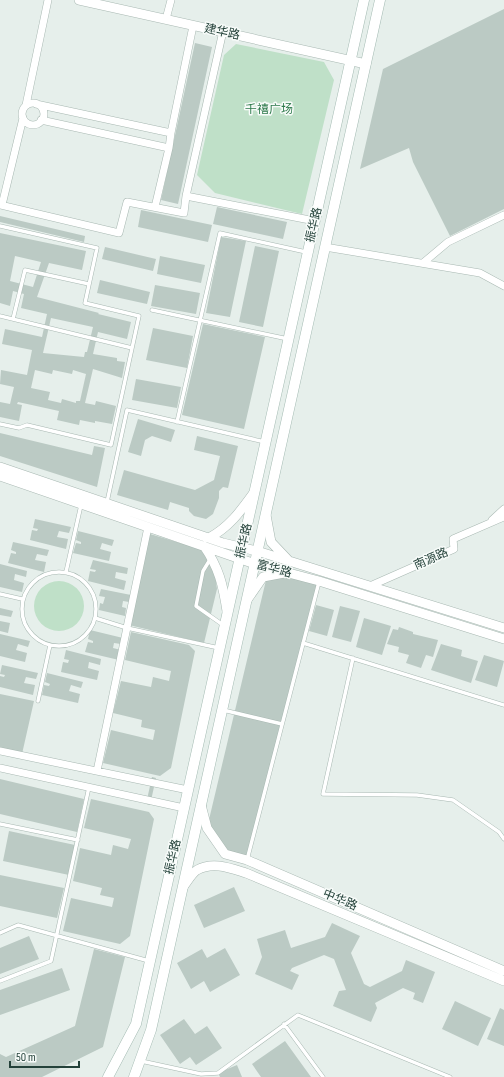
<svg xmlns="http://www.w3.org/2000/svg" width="504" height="1077" font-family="'Sofia Sans Condensed','Noto Sans SC',sans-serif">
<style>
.green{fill:#bfe0c8}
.building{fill:#bbcac4;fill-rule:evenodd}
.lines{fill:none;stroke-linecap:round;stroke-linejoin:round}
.service-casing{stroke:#a8b8b2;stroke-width:4.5}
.minor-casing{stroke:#a8b8b2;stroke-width:8}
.tertiary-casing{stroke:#a8b8b2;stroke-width:10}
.secondary-casing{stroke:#a4bbb3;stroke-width:11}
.service{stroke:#fff;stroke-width:3.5}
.minor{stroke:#fff;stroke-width:7}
.tertiary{stroke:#fff;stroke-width:9}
.secondary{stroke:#fff;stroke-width:10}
.labels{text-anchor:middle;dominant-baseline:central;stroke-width:3;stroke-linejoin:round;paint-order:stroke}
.street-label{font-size:12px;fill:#24423a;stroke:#f7fbf9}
.park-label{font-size:12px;fill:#2d7a4b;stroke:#f7fbf9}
</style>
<rect width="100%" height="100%" fill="#e6efeb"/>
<path class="green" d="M236 44 324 62 334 80 302 214 215 193 197 175 224 55Z
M34 606a25 25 0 1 1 50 0a25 25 0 1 1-50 0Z"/>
<path class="building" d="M504 9V209L450 236 413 162 409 148 360 169 383 69Z
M195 43 212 47 178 204 161 200Z
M217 207 287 222 283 239 213 224Z
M141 210 212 225 208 242 138 227Z
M0 216 85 236 84 242 0 222Z
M0 233 86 251 82 270 49 263 37 297 99 313 98 314 131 322 127 339 98 332 93 354 117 358V361L125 362 122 378 93 369 85 403 95 405 96 401 116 406 112 424 95 421V423L80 420 79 425 57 420 59 411 18 402 17 404 22 405 19 421 0 417V402L10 404 14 387 0 384 1 370 27 375 32 350 2 344 5 329 42 337 47 314 21 308 24 294 13 291 10 306 0 303ZM15 256 41 262 33 287 10 281ZM51 318 93 327 87 352H85L84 357 43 353ZM35 370 52 374 53 370 72 374 73 370 86 374 80 401H76V403L62 399 61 403 48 400 50 392 31 388Z
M221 237 246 241 230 317 206 313Z
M255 246 279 251 263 327 239 322Z
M105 247 156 259 153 271 102 259Z
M160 256 205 265 201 283 157 274Z
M100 280 150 292 147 304 97 293Z
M155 285 200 293 196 314 151 306Z
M203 324 265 337 244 429 182 415Z
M153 328 193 336 187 368 146 360Z
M136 379 181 387 177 408 132 400Z
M138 419 175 430 171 442 152 436 145 440 141 456 128 452Z
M0 433 92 455 94 446 105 448 97 487 0 456Z
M197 436 238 446 228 488 223 487 219 491V498L213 514 206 519 194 516 189 511V508L170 502 168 510 117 495 124 470 195 490 214 480 220 456 194 450Z
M35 519 71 527 69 533 59 531 57 537 68 539 66 549 30 540 32 530 37 531 38 529 33 528Z
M78 531 114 540 112 546 102 543 100 549 111 552 109 561 73 553 76 543 81 544V542L76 540Z
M150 534 200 549 214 567 217 589 204 643 129 625Z
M13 542 49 550 47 556 37 554 35 560 46 562 44 572 8 563 11 553 16 554V552L11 550Z
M93 560 128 568 127 574 116 572 115 578 126 581 124 590 88 581 90 571 95 572 96 570 90 569Z
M0 564 27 571 26 577 15 574 14 580 24 583 22 592 0 587Z
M274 569 319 581 247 860 225 854 207 828 267 576Z
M101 589 131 595 129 602 123 601 122 607 126 608 125 616 99 610 100 603 103 604 105 597 99 596Z
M316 605 334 610 327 636 309 631Z
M340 606 360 611 351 642 332 637Z
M0 608 13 611 11 617 0 615Z
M364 618 391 626 382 655 356 647Z
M0 621 10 623 8 633 0 631Z
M399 627 413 632V634L438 640 433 657 426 655 421 668 406 663 409 655 398 652 399 647 387 644 393 629 398 630Z
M90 630 123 638 121 644 114 643 113 648 121 650 119 660 85 652 88 642 93 643V641L88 639Z
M131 632 189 645 195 651 171 768 160 776 103 763 111 730 153 740 155 730 141 727 142 720 113 713 121 681 151 687 153 677 169 681 171 671 125 660Z
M0 634 30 641 28 647 18 644 16 650 27 653 25 662 0 656Z
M441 644 462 650 461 656 478 661 471 683 431 670Z
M66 650 101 659 100 665 89 662 88 668 99 671 97 680 61 672 63 662 68 663 69 660 64 659Z
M484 655 504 661 497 687 475 680Z
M2 665 38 673 36 679 26 677 24 683 35 685 33 695 0 687V676L4 677 5 675 0 674Z
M47 673 83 682 81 688 71 685 69 691 80 694 78 703 42 695 44 685 49 686 50 684 45 682Z
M0 694 34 701 22 754 0 750Z
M152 777 156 778 150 805 146 804Z
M0 779 84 799 77 832 0 814Z
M91 799 149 812 154 819 130 936 120 944 63 931 71 898 112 907 114 898 100 895 102 888 73 881 80 848 111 855 113 845 128 849 131 839 84 828Z
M9 831 75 845 69 875 3 861Z
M0 875 64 888 57 918 0 906Z
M234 887 245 911 204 928 194 905Z
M332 923 360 936 351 953 364 984 370 987 402 971 406 960 435 972 423 1003 413 999 415 993 403 988 375 1003 377 1008 371 1022 333 1006 339 991 346 990 334 959 324 955 292 968 290 971 299 975 292 990 255 974 262 957 257 939 285 930 291 948 325 937Z
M29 936 39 959 0 974V948Z
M225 948 240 975 210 992 204 981 191 989 177 963 202 949 207 958Z
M94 949 125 957 103 1047 42 1077H0V1054L6 1057 75 1026Z
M62 968 70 990 0 1015V990Z
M455 1001 491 1018 478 1046 442 1029Z
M500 1008 504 1010V1046L487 1039Z
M184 1019 195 1034 207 1026 222 1048 196 1065 190 1057 180 1064 160 1035Z
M285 1041 311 1077H261L252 1064Z
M237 1065 242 1077H220L218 1073Z"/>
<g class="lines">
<g class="service-casing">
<path id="service" d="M0 226 97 248 85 303 139 316 111 445 27 425 19 428 0 424
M152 310 288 339
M0 316 132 348
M13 319 25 270 89 284
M177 422 220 233 306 252
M107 502 127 410 265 442
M211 558 203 571 196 606 223 625
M22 609a37 37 0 1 1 74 0a37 37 0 1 1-74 0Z
M66 572 81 505
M0 594 22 599
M95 618 127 628 219 648
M303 643 504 705
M353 658 323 794 417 795 453 800 499 832 504 839
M38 701 50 645
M223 710 282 724
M0 824 78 840
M247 860 319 582
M0 933 18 925 149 961
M0 981 51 961 89 787
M284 1024 323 1077
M141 1061 201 1074 218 1073 298 1015 450 1077"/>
</g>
<g class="minor-casing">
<path id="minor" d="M166 19 171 0
M22 114a11 11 0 1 1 22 0a11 11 0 1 1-22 0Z
M36 104 171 133 193 26
M26 105 48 0
M41 120 169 148 155 207
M169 148 171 133
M186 196 223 31
M0 205 119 233 127 202 184 213 186 196 315 221
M2 205 23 118
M325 247 480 273 504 286
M423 263 448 242 504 215
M492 520 504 509
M370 586 454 549 453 539 504 517
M0 751 188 790
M0 768 184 808
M97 771 148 527"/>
</g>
<g class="tertiary-casing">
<path id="tertiary" d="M79 0 366 64
M0 467 223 543 257 551 504 628
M0 476 255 564 319 581 504 639
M266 515 271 542 289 561
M209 538C229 527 240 512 253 494
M204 546C219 568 223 585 227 611
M247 600 263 577 284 573
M201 805 207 828 225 854 247 860 504 971
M183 887C187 882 192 873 197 870 213 861 230 868 246 873L504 981"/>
</g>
<g class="secondary-casing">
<path id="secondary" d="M108 1077 136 1024 364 0
M134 1077 151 1030 380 0"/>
</g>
<use href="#service" class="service"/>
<use href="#minor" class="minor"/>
<use href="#tertiary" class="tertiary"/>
<use href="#secondary" class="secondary"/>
</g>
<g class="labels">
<g class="street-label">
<text transform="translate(222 32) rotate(12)">建华路</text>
<text transform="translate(314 225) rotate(-77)">振华路</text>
<text transform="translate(244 541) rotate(-77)">振华路</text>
<text transform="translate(431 559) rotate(-24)">南源路</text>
<text transform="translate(274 569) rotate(15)">富华路</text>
<text transform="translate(173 857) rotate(-77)">振华路</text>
<text transform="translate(340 900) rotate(23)">中华路</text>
</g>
<g class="park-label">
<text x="269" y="109">千禧广场</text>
</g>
</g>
<path d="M10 1061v6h69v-6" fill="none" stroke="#24423a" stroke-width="2"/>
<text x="16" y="1061" font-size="12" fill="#24423a" stroke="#f7fbf9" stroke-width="3" paint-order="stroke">50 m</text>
</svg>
